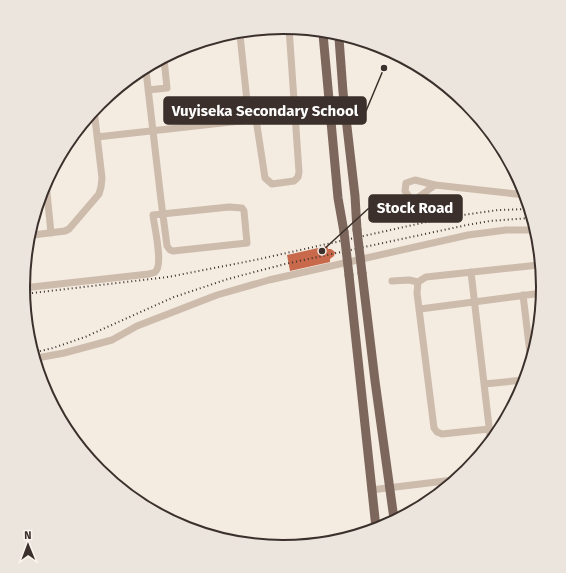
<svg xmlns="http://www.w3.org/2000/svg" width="566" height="573" font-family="'Fira Sans',sans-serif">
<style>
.building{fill:#c8694b}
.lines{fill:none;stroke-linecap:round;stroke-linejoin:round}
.minor{stroke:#cdbbac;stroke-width:7}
.major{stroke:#7d675c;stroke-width:9}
.rail{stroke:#3b302b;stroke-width:2;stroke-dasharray:1 3;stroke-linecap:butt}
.major-bridge{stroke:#7d675c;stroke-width:9}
.rim{fill:none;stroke:#3b302b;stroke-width:2}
.leader{fill:none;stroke:#3b302b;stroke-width:1.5}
.callout-dot{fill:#3b302b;stroke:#fbf5ee;stroke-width:1.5}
.callout{fill:#3b302b;stroke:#3b302b;stroke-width:1.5}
.callout-label{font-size:15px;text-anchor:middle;font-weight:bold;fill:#fff}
</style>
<rect width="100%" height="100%" fill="#f4ebe1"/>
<path class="building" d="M327 246 328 249H331L335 252 334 256 330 259V262L290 271 287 255Z"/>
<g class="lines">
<path class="minor" d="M260 31 289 28
M240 35 249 120
M148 90 167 88 164 59
M256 119 265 178 272 184 294 181 298 177 299 172 289 28
M97 137 294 115
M46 183 51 233
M435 185 416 199 410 198 405 191 406 183 415 180 435 185 525 195
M33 235 65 231 69 229 99 194 101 187 102 178 94 110
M471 272 490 435
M392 281 409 280 418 282
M23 288 149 274C151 273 154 273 155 272 164 265 154 226 153 215L162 214 229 207 242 208 244 211 247 243 173 251 170 250 167 246 161 200 146 71
M523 295 530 353
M420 309 542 293
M37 358 64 353 112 340 137 326 217 295 269 280 468 235 506 230H532
M484 384 524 380
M489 429 442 434 437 432 434 428 417 293 418 282 426 277 539 265
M371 490 453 480"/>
<path class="major" d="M323 34 338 198 344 232
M339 38 343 92 355 196 357 230
M362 273 375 381 394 519
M349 275 376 528"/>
<path class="rail" d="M24 294 168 277 255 260 449 217 498 210 528 209
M36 352 53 348 85 337 174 297 228 279 285 264 467 225 490 221 529 218"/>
<path class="major-bridge" d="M357 230 362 273
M344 232 349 275"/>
</g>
<path d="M0 0H566V573H0ZM30 287a253 253 0 1 1 506 0a253 253 0 1 1-506 0Z" fill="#ece5de" fill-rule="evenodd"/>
<path class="rim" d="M30 287a253 253 0 1 1 506 0a253 253 0 1 1-506 0Z"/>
<path class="leader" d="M384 68L366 111M322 251L369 208"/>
<g class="callout-dot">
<circle cx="384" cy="68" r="4"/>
<circle cx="322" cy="251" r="4"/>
</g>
<g class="callout">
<rect x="164" y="97" width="202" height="27" rx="4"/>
<rect x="369" y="195" width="93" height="27" rx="4"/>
</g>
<g class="callout-label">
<text x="265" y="116">Vuyiseka Secondary School</text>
<text x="415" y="213">Stock Road</text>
</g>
<g transform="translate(28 545) rotate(359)" stroke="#fbf5ee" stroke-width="3" paint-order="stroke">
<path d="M0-3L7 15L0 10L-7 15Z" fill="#3b302b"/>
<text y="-6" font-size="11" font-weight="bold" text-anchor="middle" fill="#3b302b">N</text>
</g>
</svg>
